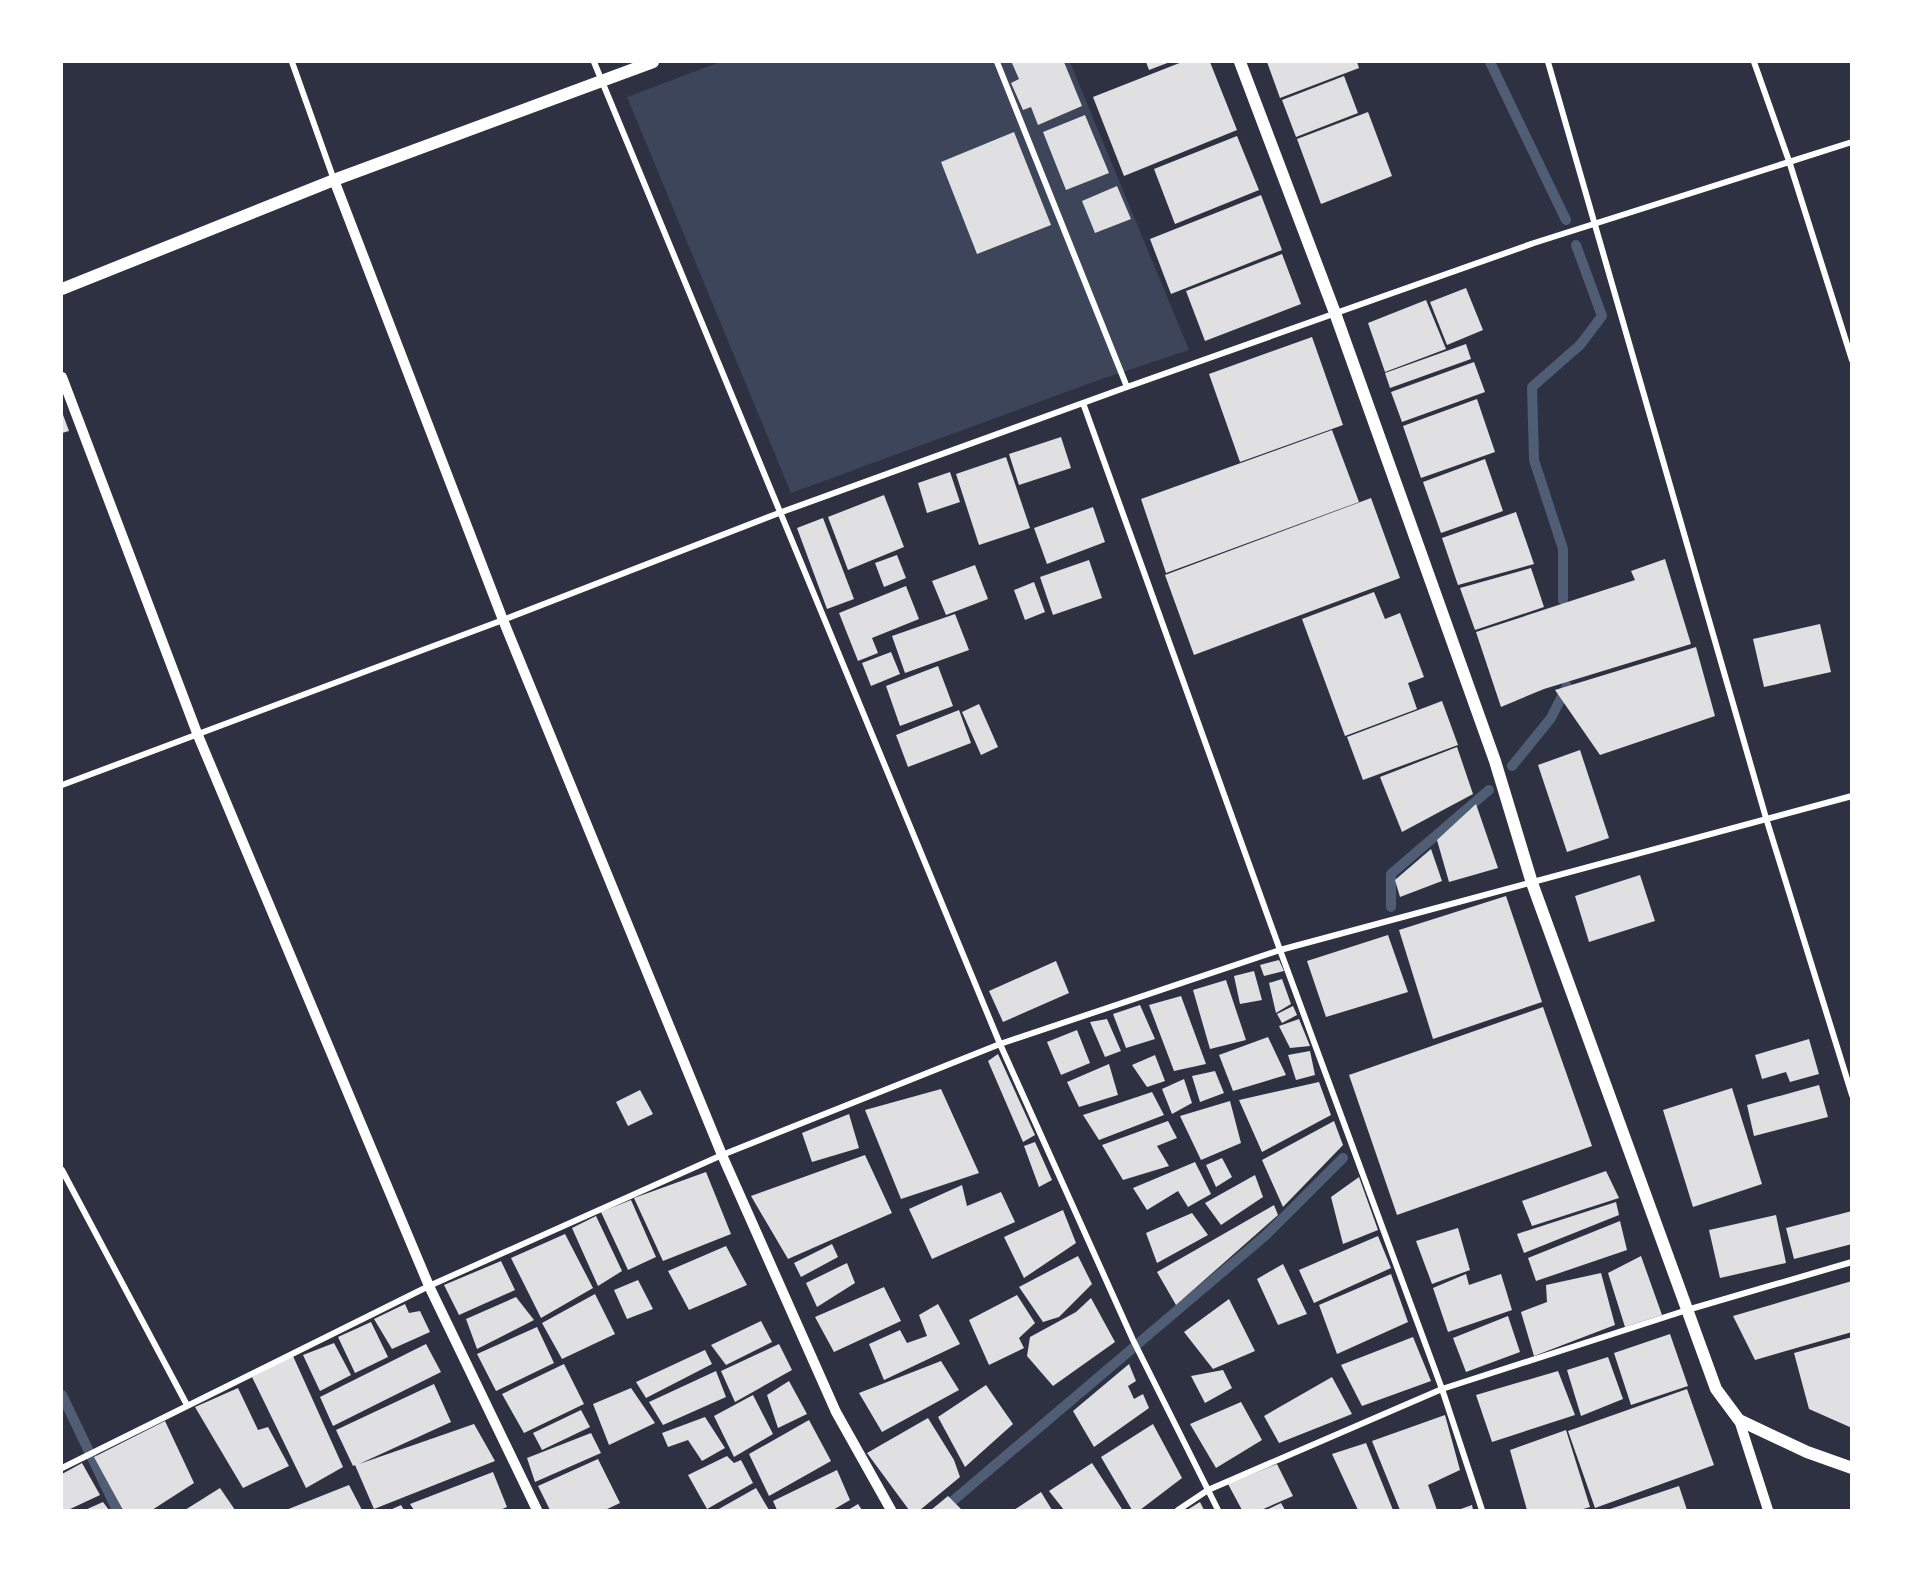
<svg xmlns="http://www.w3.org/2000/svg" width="1913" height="1572" font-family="'Nunito Sans',sans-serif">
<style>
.green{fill:#3c4559}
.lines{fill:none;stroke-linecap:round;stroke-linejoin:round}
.stream{stroke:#4f5d75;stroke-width:10}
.building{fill:#e0e0e3}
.minor{stroke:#fff;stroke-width:6}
.tertiary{stroke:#fff;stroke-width:10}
.secondary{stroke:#fff;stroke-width:12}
</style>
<rect width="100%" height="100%" fill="#2d3142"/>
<path class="green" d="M720 62H1070L1189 350 1096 381 791 493 627 97Z"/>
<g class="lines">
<path class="stream" d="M1490 62 1566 220
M1563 600V549L1534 460 1532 387 1580 345 1602 316 1576 245
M1512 766 1551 718 1567 686
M1391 907V874L1489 790
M62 1395 117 1510
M942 1510 1266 1235 1343 1158"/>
</g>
<path class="building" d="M1015 62H1064L1082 106 1038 125 1031 107 1023 110 1011 83 1019 79 1012 63Z
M1146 62H1170L1149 70Z
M1182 62H1210L1237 130 1124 176 1093 97Z
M1267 62H1357L1359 68 1280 98Z
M1344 76 1358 113 1296 137 1282 100Z
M1368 112 1392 176 1321 204 1297 139Z
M1085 115 1109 173 1066 190 1043 132Z
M1014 132 1051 225 977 254 941 162Z
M1237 136 1259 190 1175 224 1154 169Z
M1117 186 1131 219 1095 233 1082 201Z
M1261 195 1282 250 1171 294 1150 239Z
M1282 254 1301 304 1205 341 1186 291Z
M1466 288 1483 330 1447 345 1430 302Z
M1426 300 1446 349 1385 372 1368 323Z
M1312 337 1343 425 1240 462 1209 374Z
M1466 344 1471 359 1390 388 1385 373Z
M1474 362 1485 392 1402 422 1391 392Z
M1477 399 1495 452 1421 478 1403 426Z
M62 412 69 431 62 433Z
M1332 430 1359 502 1166 573 1141 499Z
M1061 437 1071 468 1019 485 1009 454Z
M1006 457 1030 528 979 545 956 474Z
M1485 459 1503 511 1441 533 1423 482Z
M950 472 960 502 927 513 918 483Z
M884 495 904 547 848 570 828 517Z
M1371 498 1400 578 1194 655 1165 575Z
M1093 507 1105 542 1047 564 1034 528Z
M1516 512 1534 564 1458 585 1442 538Z
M823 518 854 599 827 609 797 528Z
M897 555 906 578 884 587 875 563Z
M1665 559 1691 644 1544 689 1501 707 1476 632 1635 580 1631 571Z
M1089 560 1102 598 1053 615 1040 577Z
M975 565 988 599 946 615 932 581Z
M1531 568 1544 607 1475 630 1460 588Z
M1034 582 1045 612 1025 620 1014 590Z
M906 586 919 619 872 638 878 653 858 661 839 613Z
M1374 592 1385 619 1400 613 1424 677 1408 683 1417 709 1345 736 1302 619Z
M955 614 969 650 905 673 892 636Z
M1820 624 1831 672 1764 687 1753 639Z
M1696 647 1715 716 1600 755 1555 690Z
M891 652 900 674 871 686 862 663Z
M938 666 953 706 900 726 886 686Z
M1442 701 1458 745 1363 780 1347 737Z
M979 704 998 747 981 755 962 712Z
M959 710 971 743 908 767 896 735Z
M1457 747 1473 794 1402 832 1380 777Z
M1580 750 1609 838 1567 852 1538 765Z
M1476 804 1498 868 1449 882 1437 840Z
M1431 849 1442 881 1400 897 1395 880Z
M1640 875 1655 921 1589 942 1575 896Z
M1506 896 1542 1002 1433 1039 1399 930Z
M1388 935 1408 992 1326 1017 1307 961Z
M1279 960 1284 971 1264 976 1260 965Z
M1056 961 1069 993 1003 1022 989 991Z
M1254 971 1262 1000 1240 1004 1234 976Z
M1282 979 1291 1004 1276 1013 1269 983Z
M1226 980 1246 1040 1210 1049 1193 990Z
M1181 996 1206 1064 1174 1071 1149 1005Z
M1140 1005 1155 1039 1126 1048 1113 1014Z
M1293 1006 1297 1015 1282 1023 1277 1014Z
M1543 1007 1592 1146 1397 1215 1349 1075Z
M1107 1019 1121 1051 1105 1057 1090 1022Z
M1299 1019 1310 1046 1290 1048 1279 1026Z
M1077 1030 1090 1063 1061 1075 1047 1042Z
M1268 1037 1286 1075 1233 1091 1219 1055Z
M1809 1039 1819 1074 1790 1082 1786 1072 1762 1079 1755 1055Z
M1310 1051 1315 1075 1296 1080 1288 1055Z
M998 1054 1035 1135 1023 1142 988 1061Z
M1155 1055 1165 1081 1147 1087 1132 1065Z
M1109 1064 1118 1095 1079 1107 1067 1082Z
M1215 1071 1224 1093 1200 1102 1192 1076Z
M1184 1079 1192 1103 1172 1114 1162 1089Z
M1319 1082 1331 1115 1262 1152 1239 1100Z
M1819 1085 1828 1117 1754 1136 1747 1105Z
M1732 1088 1762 1184 1693 1207 1663 1110Z
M941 1089 979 1173 901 1199 865 1110Z
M640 1090 653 1114 628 1126 616 1102Z
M1152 1092 1164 1115 1099 1140 1083 1115Z
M1230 1101 1241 1143 1201 1160 1180 1116Z
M849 1114 859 1148 812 1162 802 1133Z
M1168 1121 1177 1138 1157 1146 1169 1166 1123 1180 1102 1145Z
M1334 1121 1343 1145 1283 1207 1262 1160Z
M1035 1142 1052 1180 1039 1187 1024 1146Z
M865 1155 892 1213 788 1259 751 1196Z
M1222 1158 1232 1177 1216 1187 1206 1165Z
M1195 1162 1211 1194 1188 1207 1178 1191 1147 1210 1133 1188Z
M1606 1171 1619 1198 1532 1226 1522 1201Z
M706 1172 731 1234 663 1261 634 1198Z
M1255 1175 1263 1197 1221 1225 1205 1203Z
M1359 1177 1378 1230 1343 1244 1331 1197Z
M962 1185 967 1206 1001 1192 1015 1222 932 1259 909 1209Z
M631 1200 656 1257 628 1270 601 1212Z
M1616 1202 1619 1215 1524 1253 1517 1234Z
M1274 1205 1278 1215 1176 1305 1157 1272Z
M1063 1210 1076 1243 1024 1278 1004 1237Z
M1852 1211V1244L1794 1259 1786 1228Z
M1192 1213 1208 1235 1157 1263 1146 1233Z
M1776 1215 1786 1263 1720 1278 1709 1230Z
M596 1216 622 1271 598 1286 572 1228Z
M1620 1221 1627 1250 1536 1281 1528 1258Z
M1458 1228 1470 1270 1432 1284 1416 1241Z
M565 1234 593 1288 541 1318 511 1258Z
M1378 1236 1391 1268 1314 1303 1299 1270Z
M832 1244 838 1257 801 1277 794 1263Z
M726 1246 747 1285 689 1310 668 1271Z
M1078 1256 1092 1284 1059 1317 1043 1322 1019 1287Z
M1641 1256 1662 1315 1625 1327 1608 1273Z
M501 1261 515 1290 459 1315 444 1285Z
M847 1263 855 1283 817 1307 806 1283Z
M1283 1264 1307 1314 1278 1325 1257 1279Z
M1601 1273 1615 1325 1534 1356 1521 1312 1547 1302 1546 1285Z
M1391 1274 1408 1322 1337 1354 1319 1305Z
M1466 1274 1469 1285 1501 1274 1512 1310 1448 1332 1433 1288Z
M638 1280 653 1309 627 1319 614 1290Z
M1852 1281V1332L1755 1360 1733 1316Z
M884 1287 901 1321 834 1352 815 1317Z
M595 1294 615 1334 562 1359 542 1323Z
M1017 1295 1035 1323 1019 1338 1024 1348 989 1365 969 1320Z
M516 1297 534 1320 477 1349 466 1319Z
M1091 1298 1115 1342 1053 1386 1027 1356 1030 1337 1076 1312Z
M1229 1299 1255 1351 1213 1369 1184 1332Z
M405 1304 409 1313 420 1311 430 1332 392 1349 374 1319Z
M938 1304 960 1344 884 1380 869 1344 900 1330 907 1343 927 1336 919 1315Z
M1508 1316 1520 1352 1466 1372 1453 1338Z
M761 1321 772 1342 726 1365 711 1345Z
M371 1322 388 1357 355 1373 338 1337Z
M537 1327 554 1363 496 1391 477 1354Z
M1670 1334 1688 1386 1631 1405 1614 1353Z
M1413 1337 1431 1381 1362 1406 1341 1365Z
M1852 1337V1428L1809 1409 1794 1353Z
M334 1343 351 1375 320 1391 303 1355Z
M426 1344 441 1372 333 1426 320 1397Z
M779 1344 792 1370 735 1402 721 1371Z
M705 1350 712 1364 646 1398 636 1382Z
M293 1356 343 1467 306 1488 252 1377Z
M1608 1357 1623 1399 1581 1416 1567 1370Z
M941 1361 959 1390 882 1432 859 1393Z
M564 1364 584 1404 524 1433 502 1394Z
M1129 1364 1136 1381 1128 1386 1134 1399 1143 1394 1149 1408 1094 1447 1073 1411Z
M1223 1370 1232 1388 1205 1403 1191 1376Z
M716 1371 726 1397 663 1425 649 1402Z
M1558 1371 1575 1415 1492 1442 1476 1395Z
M1332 1377 1352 1414 1279 1443 1264 1416Z
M789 1381 807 1414 778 1428 767 1395Z
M434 1384 451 1422 359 1464 474 1424 495 1461 374 1509 355 1465 353 1466 336 1430Z
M986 1385 1013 1424 965 1467 938 1417Z
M238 1388 258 1430 268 1427 289 1466 243 1488 195 1407Z
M631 1388 655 1423 609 1445 593 1404Z
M1687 1389 1714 1465 1595 1508 1568 1431Z
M753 1395 773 1434 734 1457 714 1416Z
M1241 1402 1262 1440 1216 1468 1190 1424Z
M581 1410 590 1427 542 1450 533 1433Z
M1445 1415 1460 1470 1428 1485 1437 1510H1400L1372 1441Z
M705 1417 725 1448 702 1461 688 1440 668 1447 662 1433Z
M928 1418 954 1460 960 1477 920 1510H909L867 1453Z
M809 1420 831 1461 769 1496 749 1454Z
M165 1421 194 1483 152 1510H123L94 1457Z
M1153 1424 1182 1478 1140 1510H1132L1101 1457Z
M1566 1430 1590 1507 1580 1510H1527L1510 1450Z
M591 1433 601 1453 535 1482 527 1458Z
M1366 1443 1393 1510H1358L1332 1454Z
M727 1456 734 1463 741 1460 753 1483 707 1509 688 1475Z
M598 1459 620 1503 605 1510H550L538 1486Z
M82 1463 100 1495 68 1510H62V1474Z
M1092 1463 1122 1509 1064 1510 1049 1491Z
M1277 1464 1293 1496 1261 1510H1242L1228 1484Z
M837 1470 850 1500 833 1510H777L773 1501Z
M493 1472 507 1507 500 1510H414L410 1504Z
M349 1485 362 1510H286Z
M1679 1486 1687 1510H1607Z
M220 1488 235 1510H185Z
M756 1488 769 1510H717Z
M1041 1492 1052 1510H1014Z
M948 1496 962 1510H931Z
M103 1502 109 1510H85Z
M1200 1502 1204 1510H1187Z
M1281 1503 1285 1510H1266Z
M858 1504 862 1510H848Z
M401 1505 404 1510H390Z
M1472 1505 1473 1510H1458Z"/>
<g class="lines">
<path class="minor" d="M292 62 334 180
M594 62 1000 1044 1133 1340 1218 1510
M997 62 1127 387
M1548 62 1766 818 1852 1095
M1754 62 1789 161 1852 360
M1083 403 1280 950 1442 1389 1482 1510
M62 785 503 620 779 513 1127 387 1534 243 1852 142
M62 1170 187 1405
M62 1468 429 1286 722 1155 1000 1044 1280 950 1852 796
M1178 1510 1208 1490 1442 1389 1687 1310 1852 1262"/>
<path class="tertiary" d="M334 180 503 620 722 1155 836 1412 891 1510
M62 377 197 733 429 1286 537 1510
M1739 1420 1768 1510"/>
<path class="secondary" d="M1240 62 1335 313 1495 761 1532 883 1716 1389 1739 1420 1807 1452 1852 1468
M62 289 334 180 653 62"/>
</g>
<rect width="1913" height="1572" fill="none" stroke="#ffffff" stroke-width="126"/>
</svg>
